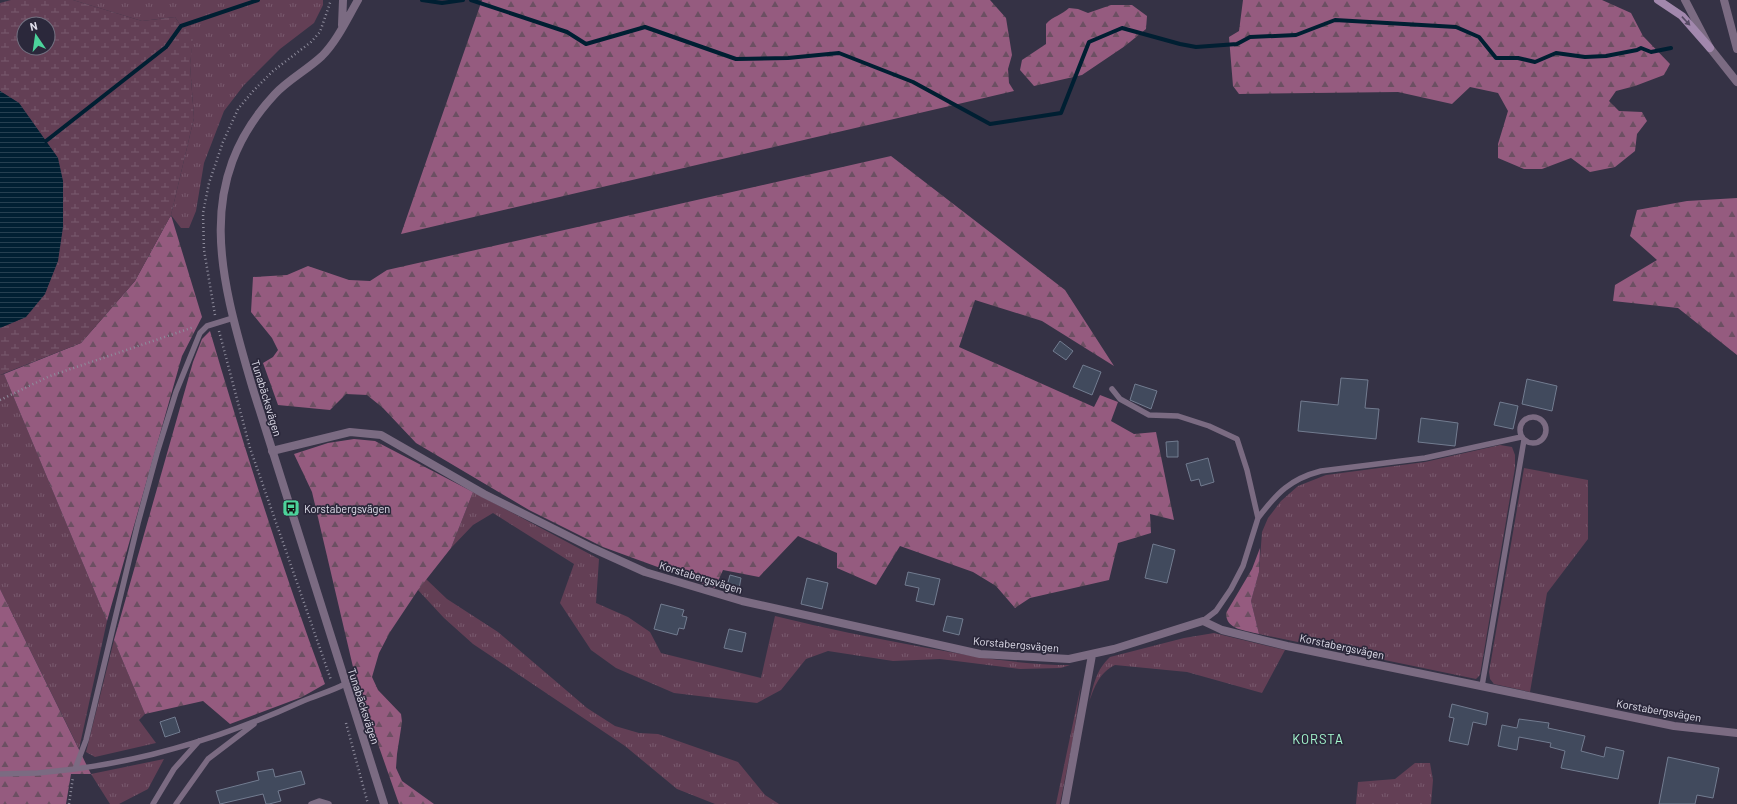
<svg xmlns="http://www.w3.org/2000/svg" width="1737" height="804" font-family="Barlow,sans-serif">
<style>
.grass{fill:url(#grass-tufts)}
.forest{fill:url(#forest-firs)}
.wetland{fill:url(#wetland-marsh);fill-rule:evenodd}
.water{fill:url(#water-rules)}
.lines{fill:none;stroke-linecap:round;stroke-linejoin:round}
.stream{stroke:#001f32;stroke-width:4}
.building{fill:#414a5d;stroke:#727c90}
.path{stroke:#8e8c9c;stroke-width:2.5;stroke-dasharray:1 3;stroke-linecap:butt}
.service{stroke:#7b6b82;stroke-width:5.5}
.minor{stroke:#7b6b82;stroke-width:8}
.tertiary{stroke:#7b6b82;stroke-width:8}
.secondary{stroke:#a288ad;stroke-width:8}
.oneway{fill:#554a63}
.labels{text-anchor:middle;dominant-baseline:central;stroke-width:3.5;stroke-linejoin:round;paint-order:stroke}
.street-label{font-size:11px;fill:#e0deeb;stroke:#2b283b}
.poi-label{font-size:11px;fill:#e0deeb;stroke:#2b283b;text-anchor:start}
.quarter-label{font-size:13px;letter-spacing:1px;fill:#a6fad0;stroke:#2b283b}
</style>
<defs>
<pattern id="grass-tufts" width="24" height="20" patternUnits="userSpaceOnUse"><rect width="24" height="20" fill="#633f55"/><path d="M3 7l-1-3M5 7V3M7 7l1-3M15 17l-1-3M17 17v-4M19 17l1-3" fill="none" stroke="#795a6e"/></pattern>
<pattern id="forest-firs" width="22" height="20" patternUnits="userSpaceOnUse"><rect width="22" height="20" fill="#955b7f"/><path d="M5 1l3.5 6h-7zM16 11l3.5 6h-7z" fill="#6c4f62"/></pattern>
<pattern id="wetland-marsh" width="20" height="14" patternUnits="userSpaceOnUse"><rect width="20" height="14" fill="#633f55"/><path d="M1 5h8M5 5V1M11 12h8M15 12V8" fill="none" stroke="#795a6e"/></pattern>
<pattern id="water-rules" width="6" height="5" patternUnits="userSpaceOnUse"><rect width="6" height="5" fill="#001f32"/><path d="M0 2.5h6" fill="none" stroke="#253f50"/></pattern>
</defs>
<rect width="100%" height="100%" fill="#353245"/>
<path class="grass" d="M73 0H323V5L314 23 280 49 244 85 224 111 204 163 196 211 189 228H181L171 215 194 118 190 65 194 21 181 26 175 17 142 21Z
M4 374 107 621 79 749 0 589V375Z
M1500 445 1512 447 1515 455V468L1480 675 1476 679 1259 634 1251 601 1259 572 1262 532 1268 518 1281 501 1298 486 1326 475 1425 462Z
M1524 468 1588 480V539L1547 593 1530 692 1494 684 1490 679 1489 672Z
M473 492 599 559 596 603 628 617 650 632 661 653 761 678 775 616C824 628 873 638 922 647 971 656 1020 665 1070 665L1061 668 1020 669 940 659 893 661 828 651 806 659 781 690 757 703 674 693 616 668 591 650 560 603 574 564 493 513 473 525 451 548Z
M426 579 447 599 498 632 587 708 615 726 639 733 658 734 738 762 765 795 779 804H715L677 789 625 746 473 644 444 618 418 590Z
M1214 633 1285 650 1262 693 1187 672 1115 665C1099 673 1095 686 1089 702 1094 684 1096 670 1110 657L1184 638Z
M114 640 145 714 139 720 156 743 95 757 86 752Z
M1081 685 1073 739 1060 804H1056Z
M164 759 148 789 119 804H110L91 774Z
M1415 763H1430L1433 780 1431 804H1356L1358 782 1395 779Z"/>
<path class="forest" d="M482 0H990L1006 18 1012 55 1008 69 1009 83 1014 91 401 234Z
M1243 0H1602L1631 13 1643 36 1670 64 1664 75 1635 86 1616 91 1609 101 1619 111 1642 112 1647 121 1637 134 1635 151 1615 167 1590 172 1571 158 1542 169H1524L1498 158V144L1508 111 1498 93 1470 87 1452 104 1398 92 1239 94 1233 86 1229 37 1239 31Z
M1111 5H1132L1147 16 1146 29 1125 46 1082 75 1034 86 1020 70 1022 60 1046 44V24C1053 16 1062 15 1069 8L1078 9 1088 13Z
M891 156 1065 290 1114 366 1042 321 975 300 959 347 1094 407 1100 395 1118 402 1111 421 1134 434 1156 432 1174 520 1150 514 1151 533 1118 543 1109 580 1030 598 1015 608 996 586 973 572 900 546 876 585 837 568V553L798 536 759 577 723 570 715 588 603 547 529 510 416 443 383 408 367 395 346 394 330 410 278 405 263 363 273 357 278 350 272 338 251 312 253 277 287 275 308 266 349 280 370 281 387 270Z
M1737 198V355L1678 308 1613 301 1615 285 1657 260 1630 236 1637 210 1687 201Z
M171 215 202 317 182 356 107 621 4 374 81 343 135 281Z
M210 331C245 450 282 568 325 684L302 697 230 724 203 701 145 714 114 640 193 362 202 339Z
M354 439 375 441 473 492 451 548 418 590 390 632 379 653 372 677 378 690 401 714 402 722 397 754 396 768 402 781 434 804H399L357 684 312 492 294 454 328 443Z
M1260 548 1259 572 1251 601 1259 634C1245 630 1226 630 1226 613L1252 569Z
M0 589 91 774H71L66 804H0Z"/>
<path class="wetland" d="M11 0H73L142 21 175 17 181 26 195 21 190 65 194 118 171 215 135 281 81 343 0 375V328L26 317 58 158 19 103 0 91V3ZM24 24H48V48H24Z"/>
<path class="water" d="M0 91 19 103 58 158 63 181V227L58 261 45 294 26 317 0 328Z"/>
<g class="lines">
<path class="stream" d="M422 0 442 3 463 0
M471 0 567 32 586 44 645 27 736 59 788 58 839 53 913 82 990 124 1061 113 1089 42 1122 28 1180 44 1196 47 1237 44 1250 37 1296 35 1335 20 1456 27 1479 37 1496 58H1518L1535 62 1556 53 1585 57 1606 56 1637 50 1641 48 1651 52 1671 48
M46 141 166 47 181 26 258 0"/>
</g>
<path class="building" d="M1060 341 1073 351 1066 360 1053 351Z
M1083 365 1101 372 1092 395 1073 387Z
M1341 378 1368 380 1365 408 1379 409 1376 439 1298 431 1301 401 1338 405Z
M1527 379 1557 386 1552 411 1522 404Z
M1135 384 1157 391 1151 409 1130 400Z
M1500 402 1518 406 1513 429 1494 425Z
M1421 418 1458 423 1455 446 1418 442Z
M1178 441V457H1167L1166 442Z
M1208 458 1214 482 1201 486 1199 479 1191 481 1186 464Z
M1153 544 1175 550 1167 583 1145 578Z
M908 572 940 579 934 605 916 601 919 588 905 585Z
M730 575 741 578 739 589 727 586Z
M807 578 828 583 822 609 801 604Z
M661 604 684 610 682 616 687 617 684 629 679 628 677 635 654 629Z
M947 616 963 619 959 635 943 631Z
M729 629 746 633 742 652 724 648Z
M1452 704 1488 713 1486 725 1473 722 1468 745 1449 741 1454 718 1449 717Z
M175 717 180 732 165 737 160 722Z
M1519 719 1549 723 1548 728 1585 736 1581 751 1604 757 1606 747 1624 751 1618 779 1561 768 1565 751 1550 747 1551 743 1519 737 1517 750 1498 746 1502 725 1517 728Z
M1668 757 1719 768 1713 798 1697 795 1695 804H1659Z
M273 769 275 777 301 771 305 784 278 791 281 801 269 804H266L263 794 220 804 216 791 259 780 257 772Z"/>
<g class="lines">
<path class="path" d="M215 315 204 250 203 213 209 183 223 142 238 109 254 90 273 71 311 42 320 32 331 0
M219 331 250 448 331 680
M0 400 50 376 194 327
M346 723 368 804
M69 804 73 777"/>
<path class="service" d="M1112 389 1120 399 1149 415 1178 416 1209 426 1237 439 1247 470 1258 518 1243 566 1231 589 1216 611 1203 621
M1520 430a13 13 0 1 1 26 0a13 13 0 1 1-26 0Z
M1258 518C1277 493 1290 479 1321 471L1425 458 1521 437
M1482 686 1524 440
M75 769C153 759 231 734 303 701 317 695 332 691 345 684
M0 774 38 773 75 769 86 740 138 523 157 453 176 392 200 333 207 326 233 318
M153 804 174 769 199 741
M176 804 208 759 254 724
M311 804 319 801 329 804"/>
<path class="minor" d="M1685 0 1710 48 1737 82
M1724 0 1737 49
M272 451 350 432 381 435 484 494 592 548 645 572 742 601 980 654 1069 659 1114 649 1203 621 1222 630 1287 646 1674 726 1737 733
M1065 804 1092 655"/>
<path class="tertiary" d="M358 0C347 19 337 41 322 56 307 70 288 80 275 94 191 184 222 282 252 386L384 804
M342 25 343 0"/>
<path class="secondary" d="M1658 0 1682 16 1710 48"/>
</g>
<defs><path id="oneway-solid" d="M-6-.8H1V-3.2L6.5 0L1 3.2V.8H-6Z"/></defs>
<use class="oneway" href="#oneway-solid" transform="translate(1686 21) rotate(47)"/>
<defs>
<g id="bus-square" transform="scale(0.9)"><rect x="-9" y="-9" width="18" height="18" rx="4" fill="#4cd39b" stroke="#2b283b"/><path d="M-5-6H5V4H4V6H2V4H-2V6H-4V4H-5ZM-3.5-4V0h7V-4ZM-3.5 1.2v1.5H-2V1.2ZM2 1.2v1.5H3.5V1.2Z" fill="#111"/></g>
</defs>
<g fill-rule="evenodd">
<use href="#bus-square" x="291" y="508"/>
</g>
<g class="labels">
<g class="street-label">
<text transform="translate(267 398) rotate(73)">Tunabäcksvägen</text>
<text transform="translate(701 577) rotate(17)">Korstabergsvägen</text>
<text transform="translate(1016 644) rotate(5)">Korstabergsvägen</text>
<text transform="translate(1342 646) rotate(12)">Korstabergsvägen</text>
<text transform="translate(364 706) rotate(72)">Tunabäcksvägen</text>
<text transform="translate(1659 710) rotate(10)">Korstabergsvägen</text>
</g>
<g class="poi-label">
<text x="304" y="508">Korstabergsvägen</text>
</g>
<g class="quarter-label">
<text x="1318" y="739">KORSTA</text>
</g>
</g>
<g transform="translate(36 36) rotate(347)"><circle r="19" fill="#2b283b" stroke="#737181"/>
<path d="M0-3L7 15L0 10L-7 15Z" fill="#4cd39b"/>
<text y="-6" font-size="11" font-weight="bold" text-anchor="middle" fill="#e0deeb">N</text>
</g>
</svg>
